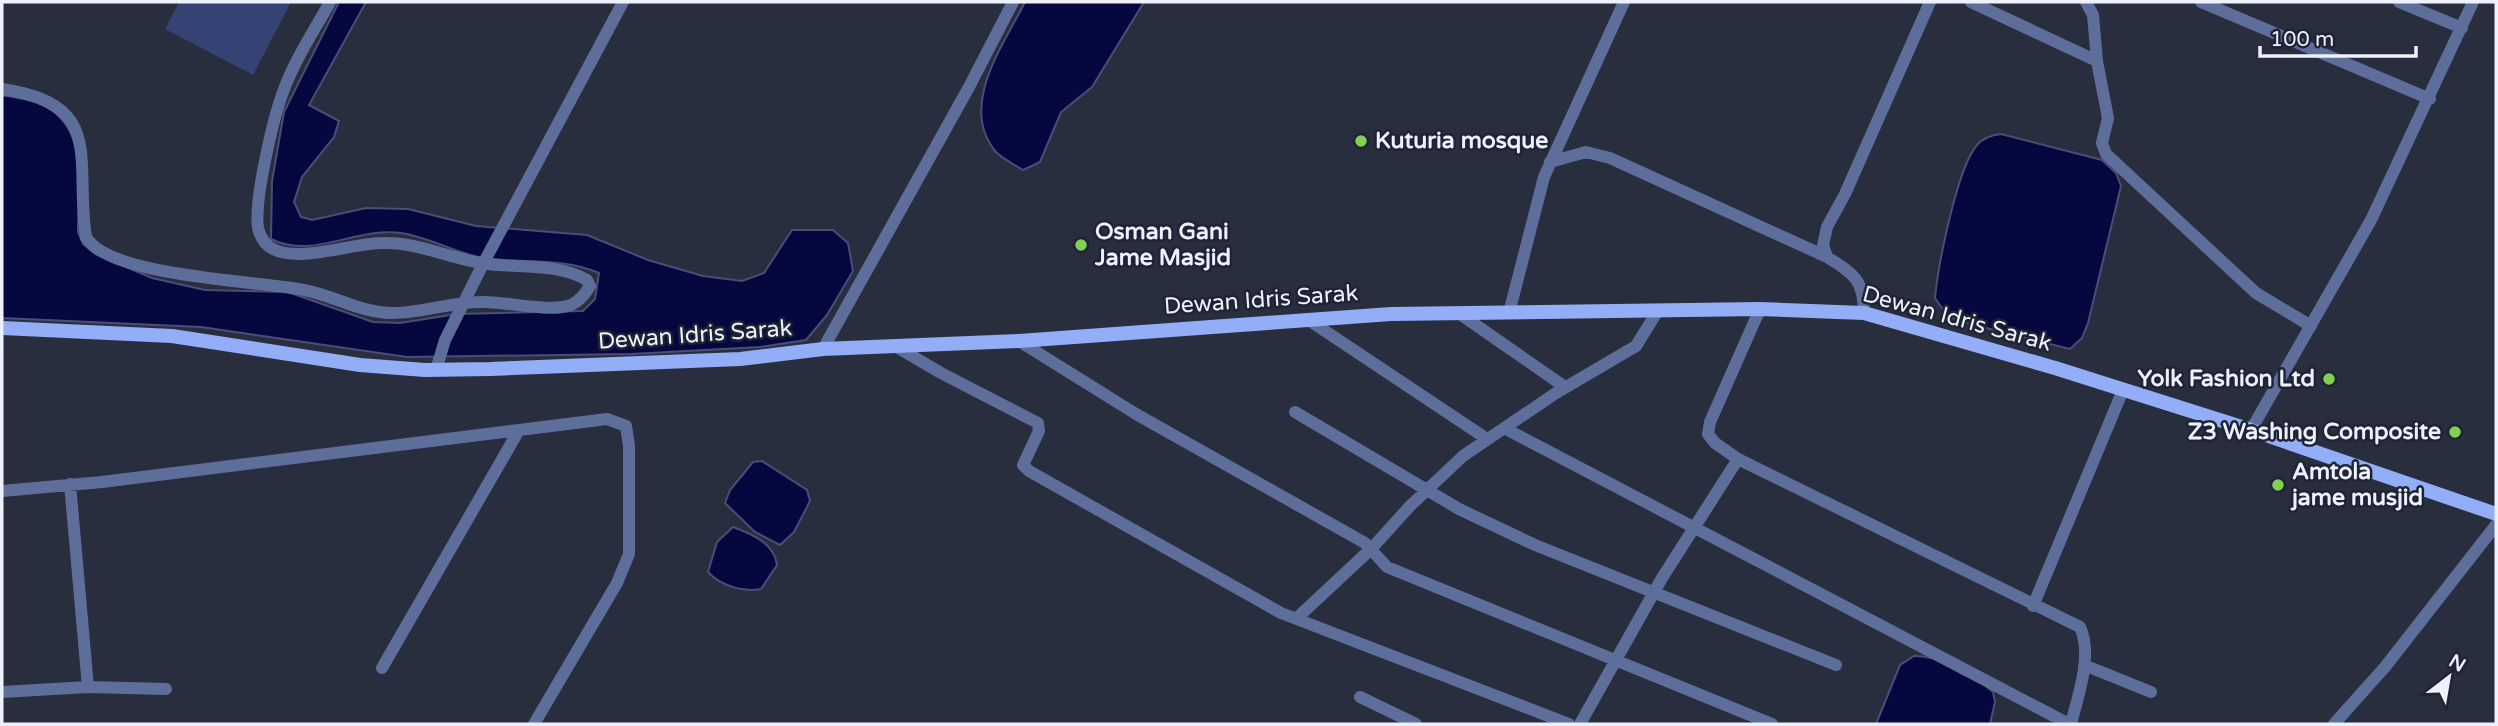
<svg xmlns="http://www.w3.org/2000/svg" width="2498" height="726" font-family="'Varela Round',sans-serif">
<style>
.green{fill:#344374}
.water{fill:#05073f;stroke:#4b4d78;stroke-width:2}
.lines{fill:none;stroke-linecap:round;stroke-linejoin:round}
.minor{stroke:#5e6e9b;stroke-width:12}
.major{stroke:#93adf7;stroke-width:14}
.poi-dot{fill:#80d051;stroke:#1e2433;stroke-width:2.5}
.labels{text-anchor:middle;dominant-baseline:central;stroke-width:5;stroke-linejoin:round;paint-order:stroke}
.poi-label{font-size:23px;font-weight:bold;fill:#edf1fc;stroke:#1e2433;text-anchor:start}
.street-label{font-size:23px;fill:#edf1fc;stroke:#1e2433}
</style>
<rect width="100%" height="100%" fill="#282e3e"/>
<path class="green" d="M179 2H291L253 75 165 29Z"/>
<path class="water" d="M339 2H366L309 105 339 121 334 137 302 177 294 202 301 217 312 220 366 208 408 209 476 226 587 235 648 260 703 276 742 281 764 273 792 230H833L848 243 853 271 827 315 806 340 760 347 631 354 407 357 201 327 2 318V95C15 98 33 99 45 106 90 130 78 188 78 232L83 244 95 254 152 278 205 290 288 292 373 322 400 323 457 314 583 311 595 299 599 273C561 257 523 264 483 258 455 253 429 237 401 233 355 227 312 260 271 239L272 181 284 112Z
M1025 2H1144L1092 87 1061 112 1040 162 1023 170C1015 165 1003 159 996 152 957 106 1005 43 1025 2Z
M2001 134 2102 160 2116 173 2121 186 2088 323 2082 338 2070 349 1959 321 1946 314 1935 298C1938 266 1957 168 1977 145 1983 138 1991 135 2001 134Z
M762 461 807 490 810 501 794 532 780 545 755 532 725 503 730 490 753 462Z
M733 527C752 534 774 543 777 565L761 589C743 593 720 585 708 572L717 542Z
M1914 656C1939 655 1975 676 1993 692L1995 702 1990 724H1876L1900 665Z"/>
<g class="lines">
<path class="minor" d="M1971 2 2097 61
M2086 2 2093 15 2097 61 2108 118 2102 143 2106 154 2256 293 2311 326
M2201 2 2430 99
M2399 2 2462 28
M2 89C107 104 74 161 86 237 108 277 260 281 304 290 335 296 359 312 391 313 418 314 451 302 481 302 505 301 549 313 571 305 580 301 585 294 590 286L587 280C558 263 520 268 488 264 453 260 419 242 383 243 352 243 300 263 273 249 265 245 260 236 258 228 254 200 273 119 283 92 294 61 314 31 330 2
M1550 162 1586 152 1610 158 1827 257C1854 274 1864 280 1864 313
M1827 257 1823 245 1827 227 1845 194 1930 2
M1760 309 1710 422 1708 434 1715 443 1738 459 2080 627C2093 656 2078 695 2071 724
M1509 313 1544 177 1624 2
M1460 314 1565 387
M1307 319 1487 439
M1019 341 1136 414 1365 543 1387 567 1772 724
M895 346 941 373 1038 423 1039 431 1023 465 1029 471 1281 613 1569 724
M823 349 969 87 1013 2
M436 370 445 340 483 264 623 2
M1295 412 1459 509 1535 545 1836 665
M1504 428 2069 724
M2251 430 2371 220 2473 2
M70 484 88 687
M2 491 102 482 607 419 626 426 629 446V554L617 583 534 724
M2033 606 2123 390
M1297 618 1372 548 1410 506 1463 456 1556 393 1636 346 1657 312
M2084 665 2151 692
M382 668 519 430
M2 692 88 687 166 689
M1360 697 1416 724
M1580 724 1662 578 1738 459
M2334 724 2385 667 2496 525"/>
<path class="major" d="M2 328 172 336 360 365 425 370 490 369 740 359 823 349 1019 341 1391 314 1760 309 1864 313 2055 368 2251 430 2496 514"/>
</g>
<g class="poi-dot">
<circle cx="1361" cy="141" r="7"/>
<circle cx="1081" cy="245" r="7"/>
<circle cx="2329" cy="379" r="7"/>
<circle cx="2455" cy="432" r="7"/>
<circle cx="2278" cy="485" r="7"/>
</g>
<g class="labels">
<g class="poi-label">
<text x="1375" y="141">Kuturia mosque</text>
<text x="1095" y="232">Osman Gani<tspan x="1095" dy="26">Jame Masjid</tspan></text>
<text x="2315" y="379" text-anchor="end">Yolk Fashion Ltd</text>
<text x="2441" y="432" text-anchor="end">Z3 Washing Composite</text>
<text x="2292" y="472">Amtola<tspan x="2292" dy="26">jame musjid</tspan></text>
</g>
<g class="street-label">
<text transform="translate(1261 300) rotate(-4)">Dewan Idris Sarak</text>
<text transform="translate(1957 319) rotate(15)">Dewan Idris Sarak</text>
<text transform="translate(695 335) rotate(-4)">Dewan Idris Sarak</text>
</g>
</g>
<rect width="2498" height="726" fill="none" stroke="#edf1fc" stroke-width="7"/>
<g transform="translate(2449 677) rotate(31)" stroke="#1e2433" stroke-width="5" paint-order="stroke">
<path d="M0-5L12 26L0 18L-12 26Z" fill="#edf1fc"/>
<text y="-10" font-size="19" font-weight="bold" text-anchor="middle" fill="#edf1fc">N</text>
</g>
<path d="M2260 46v10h156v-10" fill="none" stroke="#edf1fc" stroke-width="3.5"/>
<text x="2270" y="46" font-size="21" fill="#edf1fc" stroke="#1e2433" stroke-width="5" paint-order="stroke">100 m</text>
</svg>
